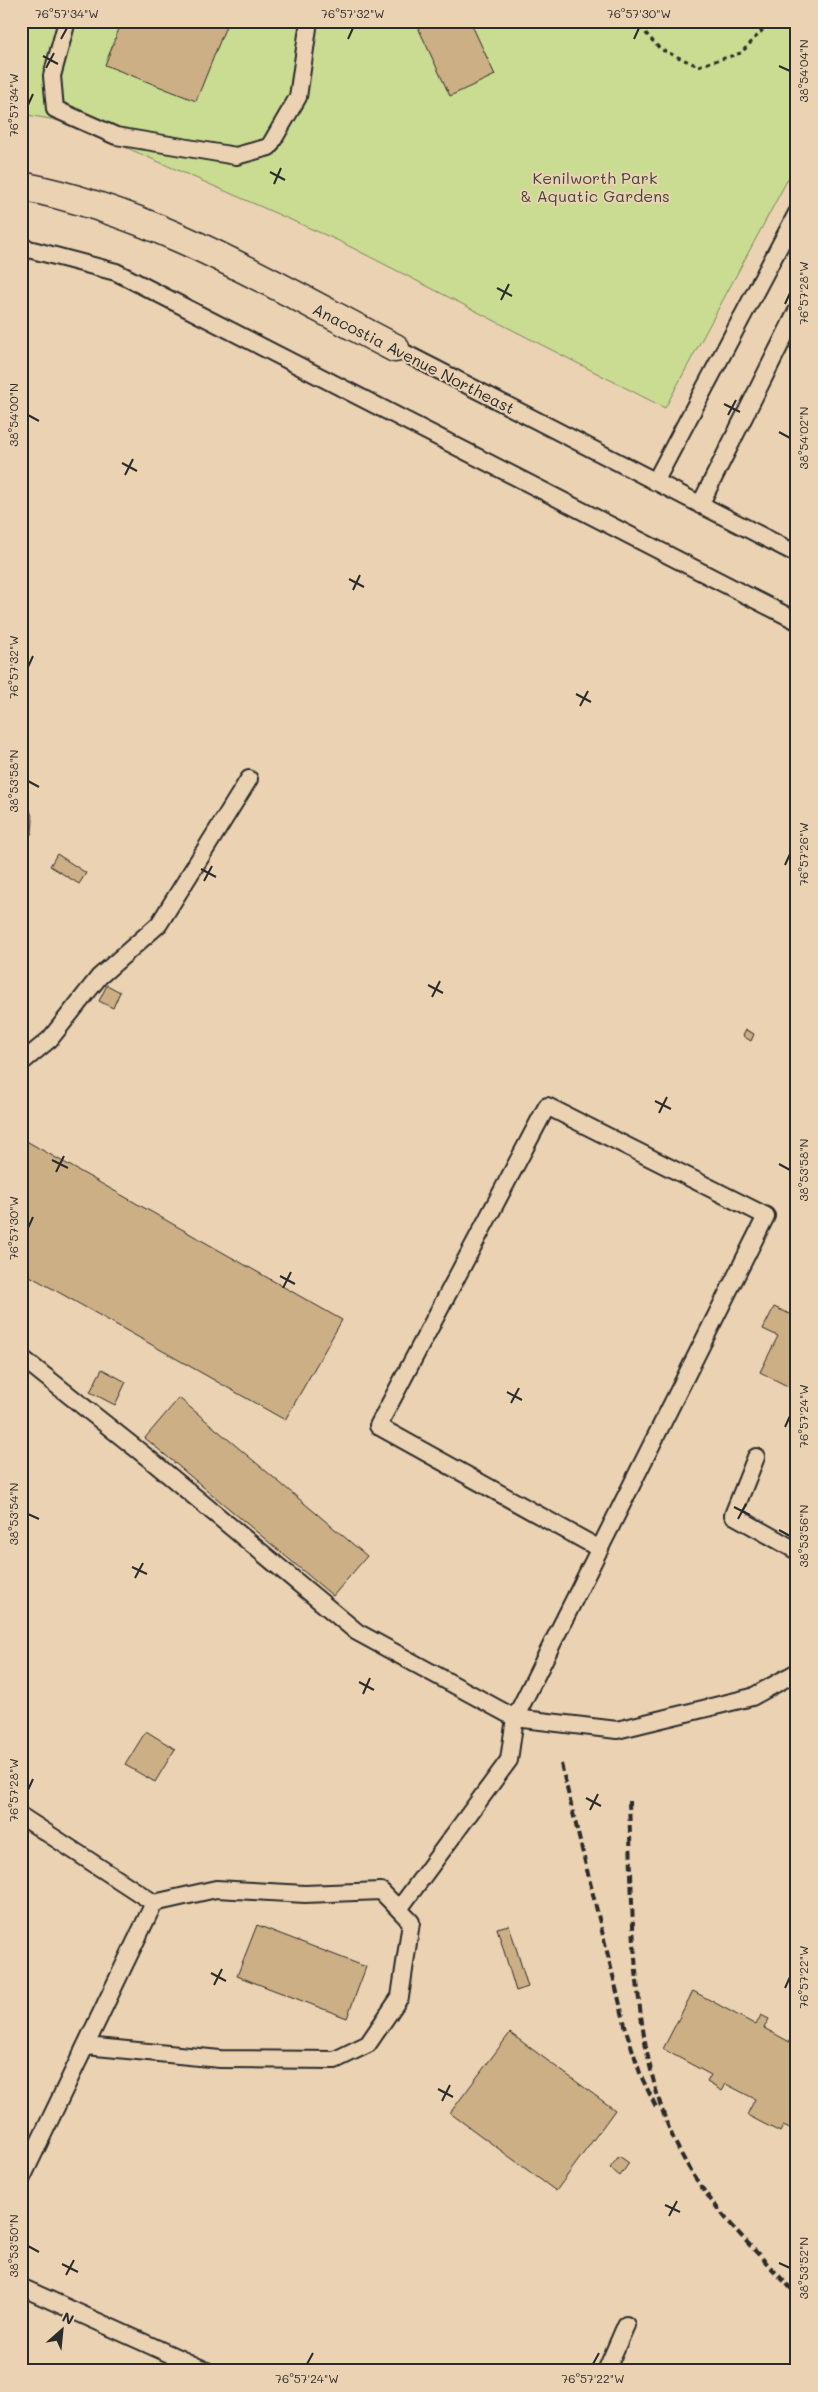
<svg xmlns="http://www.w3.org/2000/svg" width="818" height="2392" font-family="Mali,sans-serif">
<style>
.green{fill:#c9dc91;stroke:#7a845e}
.building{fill:#cdaf85;stroke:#2b2b2b}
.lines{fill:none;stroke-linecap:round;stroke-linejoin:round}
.service-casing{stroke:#2b2b2b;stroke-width:20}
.minor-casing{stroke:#2b2b2b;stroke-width:31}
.path{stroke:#2b2b2b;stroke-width:3;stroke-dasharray:4 4;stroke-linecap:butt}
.service{stroke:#ebd2b3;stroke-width:16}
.minor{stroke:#ebd2b3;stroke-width:28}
.rail{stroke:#2b2b2b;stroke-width:4;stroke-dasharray:8 4;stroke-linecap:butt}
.ticks{fill:none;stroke:#2b2b2b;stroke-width:2}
.labels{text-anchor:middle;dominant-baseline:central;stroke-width:4;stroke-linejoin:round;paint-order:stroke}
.park-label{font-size:16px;fill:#43463a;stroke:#ebd2b3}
.street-label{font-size:16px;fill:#2b2b2b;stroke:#ebd2b3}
.neatline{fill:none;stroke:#2b2b2b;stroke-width:2}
.ticks-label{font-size:12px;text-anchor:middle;fill:#2b2b2b}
</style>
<rect width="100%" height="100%" fill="#ebd2b3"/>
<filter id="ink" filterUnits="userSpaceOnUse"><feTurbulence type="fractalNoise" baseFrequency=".02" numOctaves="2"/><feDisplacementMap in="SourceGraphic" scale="10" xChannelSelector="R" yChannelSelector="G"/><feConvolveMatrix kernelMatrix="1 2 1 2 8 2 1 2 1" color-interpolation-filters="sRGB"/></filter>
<g filter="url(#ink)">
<path class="green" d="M21 21H797V162L665 408 339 241 68 122 21 114Z"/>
<path class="building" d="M122 21H228L196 101 105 65Z
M415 21H470L495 75 450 96Z
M21 801 30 810 33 820 32 833 21 846Z
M57 854 86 873 79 884 50 866Z
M107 985 120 992 113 1008 99 1001Z
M746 1030 754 1034 751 1041 743 1036Z
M21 1138 342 1320 285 1420 21 1271Z
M797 1300V1391L760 1372 778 1336 763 1329 774 1307 790 1314Z
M102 1369 126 1382 115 1405 90 1392Z
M179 1398 367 1556 333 1596 145 1438Z
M146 1731 175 1749 155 1782 125 1765Z
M257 1925 366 1967 347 2018 237 1976Z
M509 1925 528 1987 516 1991 497 1928Z
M693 1991 756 2025 761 2015 769 2019 764 2028 797 2046V2132L783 2126 780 2132 747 2115 755 2099 726 2084 722 2091 707 2082 711 2075 663 2049Z
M510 2033 615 2110 556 2191 450 2113Z
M619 2156 629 2163 620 2176 610 2168Z"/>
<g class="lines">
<g class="service-casing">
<path id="service" d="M67 21 52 76 55 109 116 136 236 156 269 147 298 97 309 21
M21 247 116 272 797 621
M395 348 797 554
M655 482 797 213
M700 505 797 311
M21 1063 50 1039 99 977 159 924 249 779
M21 1357 153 1462 357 1632 515 1718 509 1760 399 1909
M756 1457 733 1515 797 1551
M600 1549 378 1426 547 1106 766 1216 515 1718 617 1730 752 1697 797 1672
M21 1816 154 1903 216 1889 305 1894 381 1891 411 1922 400 1997 368 2044 335 2060 220 2059 86 2046
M21 2180 154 1903
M21 2287 207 2371
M606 2371 626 2325"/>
</g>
<g class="minor-casing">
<path id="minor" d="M21 186C155 212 275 286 395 348"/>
</g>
<path class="path" d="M635 21 660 49 698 66 741 53 771 21"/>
<use href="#service" class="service"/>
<use href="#minor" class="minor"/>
<path class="rail" d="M561 1764 627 2033 641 2076 657 2109
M629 1801C633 1912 629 2064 685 2161 713 2211 758 2253 797 2295"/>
</g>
</g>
<path class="ticks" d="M61 39 67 28M348 39 353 28M634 39 639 28M43 56 58 64M779 66 790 71M46 68 54 53M28 105 33 94M270 172 285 180M274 184 281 168M497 288 512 296M501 300 509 284M785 304 790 293M724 404 740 412M28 415 39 421M728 415 736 400M779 432 790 438M122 463 137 471M125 475 133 459M349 579 364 587M353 590 360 575M28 667 33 656M576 694 591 702M580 706 588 691M28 781 39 787M785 865 790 854M201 869 216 877M204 881 212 866M428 985 443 993M432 997 440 981M655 1101 671 1109M659 1113 667 1097M52 1160 68 1168M779 1164 790 1170M56 1172 64 1156M28 1228 33 1217M280 1276 295 1284M283 1288 291 1272M507 1392 522 1400M511 1403 519 1388M785 1427 790 1416M734 1507 750 1515M28 1514 39 1519M738 1519 746 1504M779 1530 790 1536M132 1567 147 1574M135 1578 143 1563M359 1682 374 1690M363 1694 370 1678M28 1790 33 1779M586 1798 601 1806M590 1810 598 1794M211 1973 226 1981M214 1985 222 1969M785 1988 790 1977M438 2089 453 2097M442 2101 450 2085M665 2205 680 2212M669 2216 677 2201M28 2246 39 2252M779 2263 790 2268M62 2264 78 2272M66 2275 74 2260M307 2364 313 2353M593 2364 599 2353"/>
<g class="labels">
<g class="park-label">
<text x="595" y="177">Kenilworth Park<tspan x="595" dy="18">&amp; Aquatic Gardens</tspan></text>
</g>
<g class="street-label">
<text transform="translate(414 358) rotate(27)">Anacostia Avenue Northeast</text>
</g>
</g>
<rect width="818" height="2392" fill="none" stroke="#ebd2b3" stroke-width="55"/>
<g transform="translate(62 2330) rotate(27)" stroke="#ebd2b3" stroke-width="4" paint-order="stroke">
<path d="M0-4L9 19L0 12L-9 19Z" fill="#2b2b2b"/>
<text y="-8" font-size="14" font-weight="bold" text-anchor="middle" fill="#2b2b2b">N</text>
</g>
<rect x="28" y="28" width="762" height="2336" class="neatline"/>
<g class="ticks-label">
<text x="67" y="18">76°57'34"W</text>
<text x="353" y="18">76°57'32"W</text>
<text x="639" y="18">76°57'30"W</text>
<text transform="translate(804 71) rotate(-90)" y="4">38°54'04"N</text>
<text transform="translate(14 105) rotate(-90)" y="4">76°57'34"W</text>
<text transform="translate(804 293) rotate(-90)" y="4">76°57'28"W</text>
<text transform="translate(14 415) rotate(-90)" y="4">38°54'00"N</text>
<text transform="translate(804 438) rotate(-90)" y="4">38°54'02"N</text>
<text transform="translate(14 667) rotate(-90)" y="4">76°57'32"W</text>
<text transform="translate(14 781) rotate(-90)" y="4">38°53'58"N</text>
<text transform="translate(804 854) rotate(-90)" y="4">76°57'26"W</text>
<text transform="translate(804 1170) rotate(-90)" y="4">38°53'58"N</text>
<text transform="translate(14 1228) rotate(-90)" y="4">76°57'30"W</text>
<text transform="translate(804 1416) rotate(-90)" y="4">76°57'24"W</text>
<text transform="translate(14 1514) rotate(-90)" y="4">38°53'54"N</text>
<text transform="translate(804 1536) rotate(-90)" y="4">38°53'56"N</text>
<text transform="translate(14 1790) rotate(-90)" y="4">76°57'28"W</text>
<text transform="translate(804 1977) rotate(-90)" y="4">76°57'22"W</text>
<text transform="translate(14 2246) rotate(-90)" y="4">38°53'50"N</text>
<text transform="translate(804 2268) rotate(-90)" y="4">38°53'52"N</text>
<text x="307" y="2383">76°57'24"W</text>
<text x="593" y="2383">76°57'22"W</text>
</g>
</svg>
